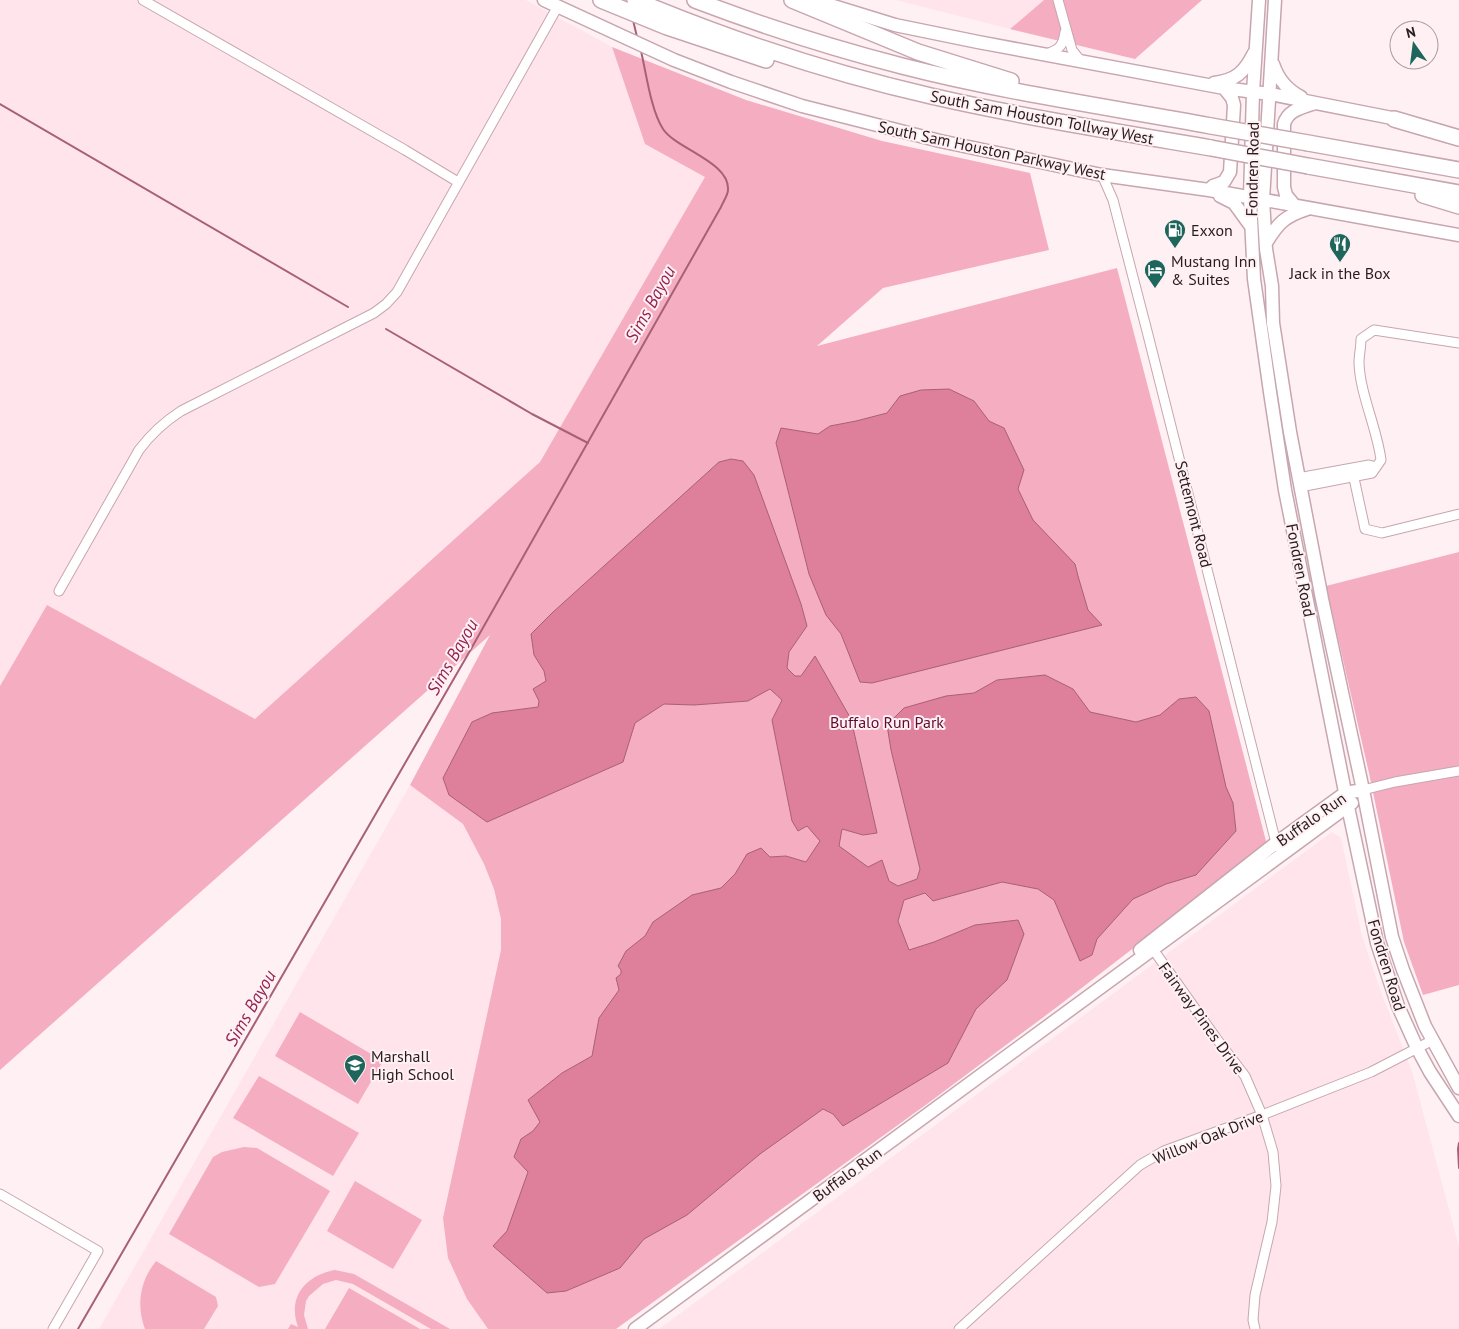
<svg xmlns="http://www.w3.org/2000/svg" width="1459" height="1329" font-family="'PT Sans',sans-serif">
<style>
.built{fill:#ffe5eb}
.green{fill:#f5adc1}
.water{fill:#de7f9c;stroke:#a76176}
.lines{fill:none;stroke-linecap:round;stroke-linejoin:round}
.stream{stroke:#a76176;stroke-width:2}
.street-casing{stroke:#c7a6af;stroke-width:11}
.secondary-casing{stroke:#c7a6af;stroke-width:15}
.highway-casing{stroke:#c7a6af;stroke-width:18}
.street{stroke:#fff;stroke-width:9}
.secondary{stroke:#fff;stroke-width:12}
.highway{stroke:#fff;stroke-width:15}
.highway-bridge-casing{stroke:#c7a6af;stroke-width:18;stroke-linecap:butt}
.highway-bridge{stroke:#fff;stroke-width:15}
.labels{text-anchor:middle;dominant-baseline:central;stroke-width:4;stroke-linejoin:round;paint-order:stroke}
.street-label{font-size:16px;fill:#281c1f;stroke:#fff0f4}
.poi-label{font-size:16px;fill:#281c1f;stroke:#fff0f4;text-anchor:start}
.park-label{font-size:16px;fill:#60082f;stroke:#fff0f4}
.water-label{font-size:18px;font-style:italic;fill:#942451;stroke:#fff0f4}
</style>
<rect width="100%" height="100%" fill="#fff0f4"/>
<path class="built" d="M0 0H526L612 47 645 144 706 176 540 462 255 720 47 605 0 686Z
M896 0H1044L1010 29Z
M410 785 463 824 484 864 494 889 501 919V950L467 1299 488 1329H99Z
M1332 832 1341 838 1362 936 1382 995 1412 1071 1459 1247V1329H659Z"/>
<path class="green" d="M1044 0H1202L1135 59 1010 29Z
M612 47 746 100 882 141 1030 173 1049 250 883 288 817 346 1117 268 1267 845 1057 1007 927 1104 616 1329H488L467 1299 448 1258 443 1218 501 950V919L494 889 484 864 463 824 410 785 490 635 0 1070V686L47 605 255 719 540 462 705 177 645 144Z
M1459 552V985L1423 995 1404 942 1369 773 1326 586Z
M300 1012 383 1061 358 1104 275 1056Z
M259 1076 359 1133 333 1176 233 1118Z
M244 1147 257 1148 330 1191 275 1284 259 1287 169 1234 213 1157 222 1152Z
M355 1181 422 1220 393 1269 327 1231Z
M156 1261 216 1297 218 1306 204 1329H145C136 1305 140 1281 156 1261Z
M335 1270 354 1274 450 1329H431L353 1284 336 1280 323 1284 309 1296 306 1301 304 1315 308 1329H288L291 1324 298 1327C287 1297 306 1275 335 1270Z
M349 1288 420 1329H325Z"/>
<path class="water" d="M949 389 974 401 989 421 1004 428 1024 470 1018 489 1033 520 1075 564 1078 576 1088 610 1102 625 872 683 860 682 841 634 826 615 809 574 776 443 781 428 818 434 830 426 856 421 887 413 900 396 921 390Z
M731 459 743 461 754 475 801 604 807 626 789 652 787 668 795 676H801L815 656 851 719 877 833 863 835 842 829 839 846 868 867 882 860 889 881 898 886 917 879 920 869 891 750 887 725 904 708 946 696 974 693 997 680 1045 675 1073 689 1090 712 1136 722 1160 715 1179 699 1196 697 1209 711 1226 787 1233 803 1236 831 1196 875 1166 884 1133 899 1097 939 1092 955 1080 961 1054 900 1038 889 1002 882 933 901 925 893 904 900 898 921 909 950 934 942 975 925 1018 920 1024 934 1007 980 976 1009 948 1063 843 1126 833 1114 823 1109 760 1154 687 1215 644 1239 620 1268 566 1291 547 1293 493 1246 507 1231 528 1172 514 1157 521 1139 533 1131 540 1122 528 1100 562 1073 592 1056 599 1018 619 990 616 978 621 974V970L618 966 626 951 645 936 653 922 692 895 721 888 735 874 747 854 761 848 770 857 786 856 806 862 820 841 807 826 798 831 792 821 772 720 782 700 770 689 748 701 694 705 664 704 635 723 623 762 487 822 449 795 443 778 472 722 492 713 538 707 539 701 533 689 546 681 544 671 534 655 531 634 552 613 719 462Z"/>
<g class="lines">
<path class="stream" d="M633 20 637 37
M0 104 348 307
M386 329 532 414 588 443
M1459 1143 1458 1149 1459 1168
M78 1329 467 656 721 207C723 202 728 195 728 190 730 162 676 149 663 129 651 111 646 72 641 51"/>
<g class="street-casing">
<path id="street" d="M143 0 405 150 458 182
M1058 0 1072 50 1080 60
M1046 54C1060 49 1063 46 1065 32
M1102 175 1113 200 1148 335 1277 847
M1352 469 1365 529 1382 533 1459 514
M1298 478 1369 465 1375 467
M1300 487 1372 473 1381 460C1377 428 1360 394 1359 363 1359 355 1361 347 1361 339L1374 330 1459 343
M59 591 139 450C151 434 164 422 181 411L374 313 386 304 397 292 558 6
M1363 790 1395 782 1459 771
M1150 945 1216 1038 1245 1076 1262 1115 1273 1152 1276 1186 1272 1222 1255 1295 1253 1320 1255 1329
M0 1194 98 1251 53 1329
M959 1329 1140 1165 1164 1151 1262 1115 1371 1072 1433 1040"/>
</g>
<g class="secondary-casing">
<path id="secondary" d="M544 0 674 60 731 82 802 106 940 141 1102 175 1209 190 1459 235
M814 0 895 25 978 42 1224 88 1270 94 1402 120
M1259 0 1253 92 1250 198 1254 279 1270 392 1285 490 1348 807 1377 943 1398 1006 1417 1048 1430 1072 1459 1116
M1275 0 1263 200 1266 249 1272 286 1273 323 1290 432 1322 599 1363 790 1392 937 1403 970 1425 1026 1459 1088
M1273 64C1278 79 1287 90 1301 97
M1214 83C1236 80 1244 73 1254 53
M1209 190 1213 186 1224 182 1230 172 1234 105 1232 98 1224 88
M1220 196 1234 203 1250 225
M1295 206 1286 195 1284 187V124C1288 110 1301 108 1315 103
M1266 243C1278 223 1285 216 1307 209
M1140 950 1276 843 1345 793 1363 790
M635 1329 1352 803"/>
</g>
<g class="highway-casing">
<path id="highway" d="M601 0 667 27 766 60
M635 0C731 40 830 73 931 96 1023 117 1117 132 1211 148
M695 0C763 26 832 48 902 66 1003 92 1108 107 1211 126
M792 0 918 52 1011 81
M1394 119 1459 138
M1308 143 1459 170
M1308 166 1459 193
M1423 195 1459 206"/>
</g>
<use href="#street" class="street"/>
<use href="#secondary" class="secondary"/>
<use href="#highway" class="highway"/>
<g class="highway-bridge-casing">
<path id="highway-bridge" d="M1211 126 1308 143
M1211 148 1308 166"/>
</g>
<use href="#highway-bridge" class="highway-bridge"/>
</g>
<defs>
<g id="fuel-pin" transform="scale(1.125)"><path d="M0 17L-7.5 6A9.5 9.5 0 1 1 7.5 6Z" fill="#1e665b" stroke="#fff0f4"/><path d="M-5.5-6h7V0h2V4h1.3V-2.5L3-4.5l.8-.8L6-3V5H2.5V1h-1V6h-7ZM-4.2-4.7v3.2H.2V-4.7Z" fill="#fff"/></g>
<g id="restaurant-pin" transform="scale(1.125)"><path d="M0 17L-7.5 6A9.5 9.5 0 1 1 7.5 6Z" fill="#1e665b" stroke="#fff0f4"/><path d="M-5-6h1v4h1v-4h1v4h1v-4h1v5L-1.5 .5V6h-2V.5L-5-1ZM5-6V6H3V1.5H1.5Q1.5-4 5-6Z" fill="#fff"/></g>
<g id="hotel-pin" transform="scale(1.125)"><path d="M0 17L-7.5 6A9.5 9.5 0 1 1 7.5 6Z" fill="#1e665b" stroke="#fff0f4"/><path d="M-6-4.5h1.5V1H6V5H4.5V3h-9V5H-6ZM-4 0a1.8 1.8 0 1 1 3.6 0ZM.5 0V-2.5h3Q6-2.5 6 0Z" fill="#fff"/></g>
<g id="school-pin" transform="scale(1.125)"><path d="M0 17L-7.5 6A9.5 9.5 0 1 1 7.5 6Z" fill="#1e665b" stroke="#fff0f4"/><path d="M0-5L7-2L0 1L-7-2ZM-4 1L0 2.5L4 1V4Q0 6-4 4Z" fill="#fff"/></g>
</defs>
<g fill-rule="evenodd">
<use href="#fuel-pin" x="1175" y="230"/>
<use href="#restaurant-pin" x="1340" y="244"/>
<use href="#hotel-pin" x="1155" y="270"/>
<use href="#school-pin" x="355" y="1065"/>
</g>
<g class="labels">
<g class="street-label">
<text transform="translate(1042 117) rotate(11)">South Sam Houston Tollway West</text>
<text transform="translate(992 150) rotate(12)">South Sam Houston Parkway West</text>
<text transform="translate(1252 169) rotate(-89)">Fondren Road</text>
<text transform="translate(1194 514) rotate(76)">Settemont Road</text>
<text transform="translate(1301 570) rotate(79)">Fondren Road</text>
<text transform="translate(1311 819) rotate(-35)">Buffalo Run</text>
<text transform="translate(1387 965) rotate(73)">Fondren Road</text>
<text transform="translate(1202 1018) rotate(54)">Fairway Pines Drive</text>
<text transform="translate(1208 1137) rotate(-22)">Willow Oak Drive</text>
<text transform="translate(847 1174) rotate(-36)">Buffalo Run</text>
</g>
<g class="poi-label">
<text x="1191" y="230">Exxon</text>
<text x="1171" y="261">Mustang Inn<tspan x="1171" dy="18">&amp; Suites</tspan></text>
<text x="1340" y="273" text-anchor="middle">Jack in the Box</text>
<text x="371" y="1056">Marshall<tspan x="371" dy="18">High School</tspan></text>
</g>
<g class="park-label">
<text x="887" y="722">Buffalo Run Park</text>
</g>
<g class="water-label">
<text transform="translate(650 304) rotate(-61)">Sims Bayou</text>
<text transform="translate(452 657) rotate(-60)">Sims Bayou</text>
<text transform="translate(250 1008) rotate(-60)">Sims Bayou</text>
</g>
</g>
<g transform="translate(1414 45) rotate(346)"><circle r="24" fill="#fff0f4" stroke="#a99b9f"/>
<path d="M0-4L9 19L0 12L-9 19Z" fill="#1e665b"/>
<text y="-8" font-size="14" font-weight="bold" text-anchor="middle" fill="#281c1f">N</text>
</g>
</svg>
